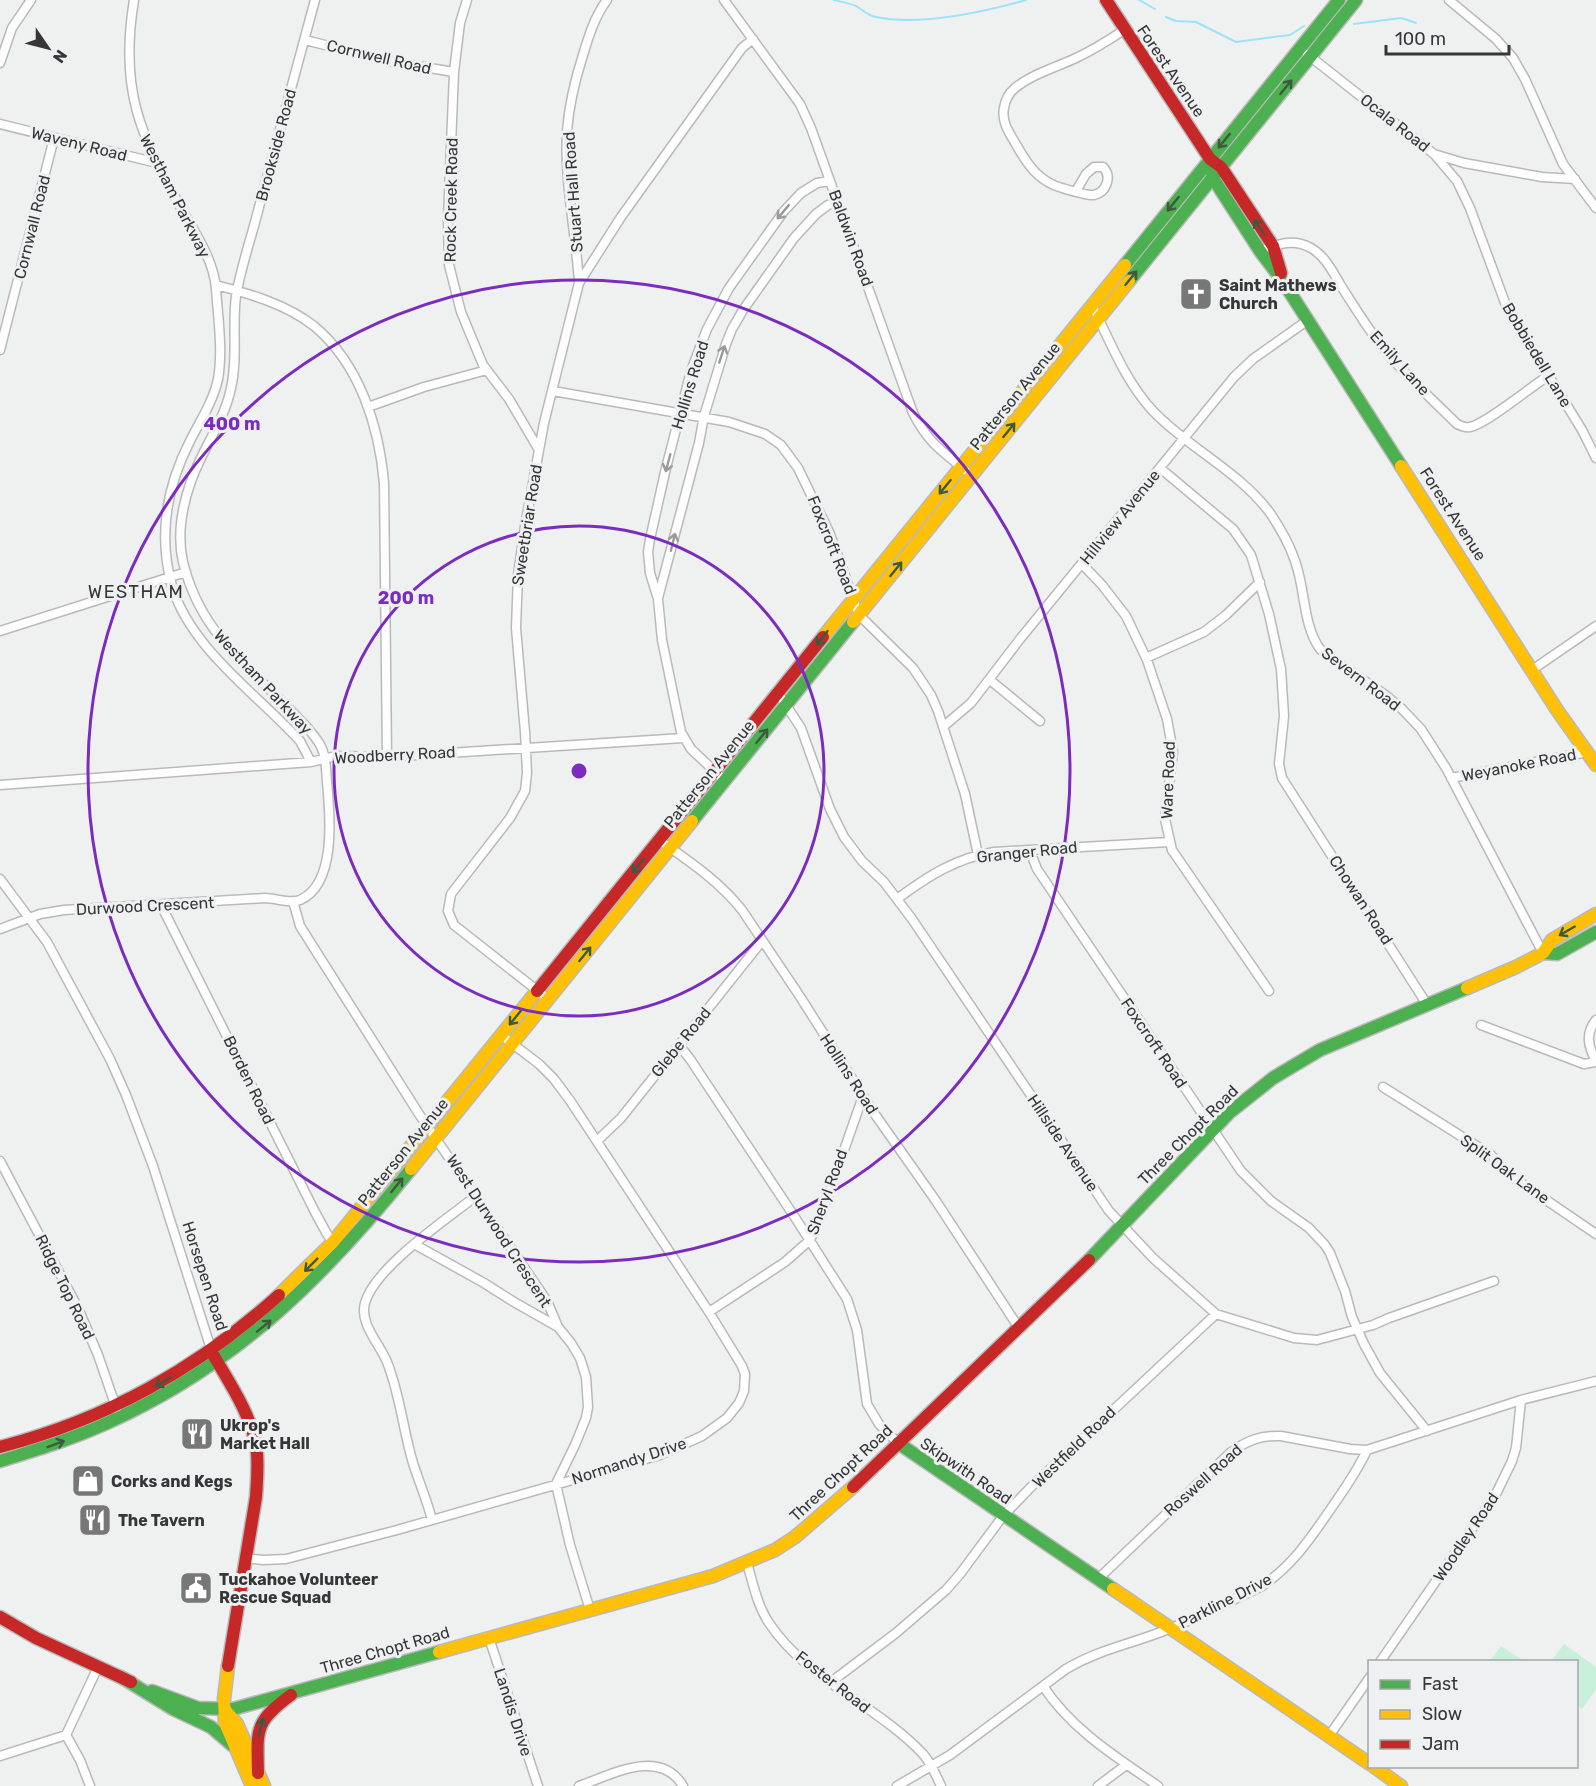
<svg xmlns="http://www.w3.org/2000/svg" width="1596" height="1786" font-family="Rubik,sans-serif">
<style>
.green{fill:#c7efda}
.lines{fill:none;stroke-linecap:round;stroke-linejoin:round}
.stream{stroke:#9ce3f9;stroke-width:2}
.street-casing{stroke:#b9b9ba;stroke-width:11}
.fast-casing{stroke:#b9b9ba;stroke-width:15}
.slow-casing{stroke:#b9b9ba;stroke-width:15}
.jam-casing{stroke:#b9b9ba;stroke-width:15}
.street{stroke:#fdfdfd;stroke-width:8}
.fast{stroke:#4caf50;stroke-width:12}
.slow{stroke:#ffc107;stroke-width:12}
.jam{stroke:#c62828;stroke-width:12}
.oneway{stroke:#3d5a3e}
.oneway2{stroke:#9a9a9a}
.ring{fill:none;stroke:#7b2cbf;stroke-width:3}
.labels{text-anchor:middle;dominant-baseline:central;stroke-width:6;stroke-linejoin:round;paint-order:stroke}
.street-label{font-size:16px;fill:#363637;stroke:#eef0f1}
.poi-label{font-size:16px;font-weight:bold;fill:#363637;stroke:#eef0f1;text-anchor:start}
.neighbourhood-label{font-size:18px;letter-spacing:1.5px;fill:#363637;stroke:#eef0f1}
.centre{fill:#7b2cbf;stroke:#eef0f1;stroke-width:3}
.ring-label{font-size:18px;text-anchor:middle;font-weight:bold;fill:#7b2cbf;stroke:#eef0f1;stroke-width:6;stroke-linejoin:round;paint-order:stroke}
</style>
<rect width="100%" height="100%" fill="#eff0f0"/>
<path class="green" d="M1564 1644 1596 1667V1689L1582 1709 1577 1705 1576 1662 1557 1661 1553 1659Z
M1501 1646 1524 1661H1490Z"/>
<g class="lines">
<path class="stream" d="M834 0C841 2 849 3 856 6 863 10 868 16 876 17 920 26 983 12 1026 0
M1139 0 1155 9
M1166 17 1176 21 1196 22 1236 42 1290 35 1304 26
M1354 24 1401 18 1416 23"/>
<g class="street-casing">
<path id="street" d="M134 0C119 90 140 134 182 210 196 234 214 261 216 289 218 318 223 350 218 379 213 402 200 421 190 441 167 486 158 536 172 586 190 648 258 695 300 741L311 762
M467 0 460 23 454 72 448 219 449 265 461 312 483 365 509 399 539 450
M724 0 800 104 811 128 913 413C928 442 940 450 965 470
M1449 0 1496 39 1513 58 1525 79 1563 164 1596 208
M305 40 393 62 454 72
M1307 54 1434 154 1464 163 1542 177 1575 179
M0 63 12 28 31 0
M0 124 157 163
M1434 154 1457 181 1470 208 1507 308 1582 430 1596 458
M1076 191 1086 174 1094 167H1103C1112 176 1107 192 1094 195 1088 196 1069 190 1062 188 1040 182 1028 166 1017 146 1010 134 1001 122 1004 108 1005 101 1009 93 1015 88 1032 74 1057 67 1076 58 1093 50 1109 40 1124 30
M1260 251C1277 245 1292 238 1309 247 1324 254 1333 272 1341 286 1356 309 1370 333 1388 354 1409 379 1434 401 1457 424 1461 426 1466 428 1470 427 1486 424 1532 386 1548 376
M579 283C576 233 564 181 567 131 569 105 575 80 583 55 589 35 595 16 607 0
M216 285C250 294 286 304 314 326 360 364 379 427 384 483L387 757
M1092 305C1110 341 1125 381 1153 411 1188 448 1239 471 1270 513 1283 532 1294 552 1299 575 1305 599 1305 628 1320 649L1344 667 1384 694 1400 707 1421 729 1446 768 1543 953
M0 350 54 138
M553 391 729 422 765 434 781 445 798 468 830 534 859 615 913 668 931 695 938 711 965 794 978 855
M368 407 424 387 487 370
M1160 468 1233 529 1251 555 1269 614 1281 669 1284 716 1279 764 1282 778 1426 1003
M1082 564 1102 585 1126 616 1147 660 1167 719 1173 752 1165 819 1172 850 1269 991
M658 598 699 443 704 416 726 344 732 329 743 310 794 238 816 214 828 205 837 202
M0 631 186 572
M1146 658 1204 632 1226 615 1260 582
M1532 670 1596 626
M990 680 1040 721
M778 693 801 728 830 809 844 837 862 861 884 882 912 919 1109 1211 1153 1258 1216 1314 1294 1338 1317 1340 1373 1325 1389 1318 1494 1281
M944 726 971 703 1020 639 1234 377 1253 359 1308 320
M1451 778 1588 752
M725 781 691 749 681 732 662 640 658 599 650 573 648 552 650 539 666 468 691 371 707 329 729 288 784 211 801 193 817 183 830 181
M0 785 311 762 336 756 387 757 683 738
M659 840C689 861 719 881 742 910L799 995 874 1113 936 1201 1019 1328
M1030 851 1037 869 1241 1171 1271 1201 1309 1228 1325 1245 1330 1253 1345 1291 1352 1317 1364 1344 1380 1373 1427 1431
M0 879 47 942 110 1059 126 1095 153 1166 211 1349
M897 899C928 876 956 858 994 852L1169 842
M293 901 300 926 419 1114 547 1301 558 1327
M161 905 315 1212 327 1234 336 1246
M0 929 40 914 64 910 265 898C275 898 291 904 300 900 337 884 330 814 327 782 326 769 326 754 319 743 309 727 294 714 281 701 237 656 199 627 183 562 175 528 186 488 201 458 212 435 226 413 231 388 238 358 232 326 236 296 241 266 252 236 259 207 278 138 297 69 315 0
M548 999 454 925 448 911 451 894 510 818 525 791 527 773 525 732 516 628 518 575 525 526 544 423 579 283 621 217 742 48 753 39
M1596 1020C1585 1034 1588 1046 1596 1061
M1481 1025 1584 1064 1596 1062
M679 1045 690 1059 796 1219 847 1299 857 1330 867 1404 879 1424 898 1443
M1383 1087 1491 1155 1511 1176 1596 1234
M597 1141 621 1118 762 941
M0 1161 78 1308 98 1355 117 1410
M414 1244 484 1283 514 1302 558 1327 571 1343 580 1358 586 1377 588 1407 586 1418 575 1445 556 1484 570 1545 590 1610
M709 1312 785 1262 810 1240 822 1213 863 1096
M432 1520C427 1500 419 1482 413 1463 403 1430 400 1394 387 1362 380 1344 359 1324 365 1303 375 1267 447 1219 476 1196
M245 1558 263 1560 286 1559 397 1530 660 1455 702 1436 727 1418 739 1403 744 1391 745 1374 742 1366 709 1312 571 1102 554 1079 539 1064 501 1035
M747 1563C753 1583 757 1605 769 1623 806 1679 878 1706 923 1754 931 1763 936 1775 941 1786
M1097 1580 1230 1453C1246 1441 1260 1435 1281 1436L1350 1449 1367 1450
M489 1638 538 1786
M1380 1662 1496 1494 1512 1461 1516 1448 1521 1400
M831 1682 896 1633 946 1590 960 1574 1003 1516 1031 1487 1216 1314
M1043 1686C1071 1729 1116 1757 1158 1786
M1329 1736 1370 1677
M0 1756 66 1735
M90 1786 80 1760 66 1735 98 1667
M579 1786C611 1775 660 1747 683 1786
M897 1786 950 1755 1066 1669C1098 1650 1127 1645 1161 1632 1195 1619 1229 1602 1262 1586 1292 1566 1310 1539 1330 1510 1343 1491 1357 1472 1367 1450L1521 1400 1596 1381
M1098 1786 1126 1765"/>
</g>
<g class="fast-casing">
<path id="fast" d="M1210 159 1213 178 1260 251 1282 280 1401 466
M1125 265 1339 0
M1129 281 1356 0
M692 821 853 622
M1543 953 1557 954 1596 932
M1089 1260 1229 1113 1273 1078 1320 1050 1467 988
M898 1443 1113 1589
M0 1461C36 1450 72 1439 107 1423 235 1366 325 1276 411 1169
M121 1677 173 1709 211 1727 232 1745
M152 1691 198 1708 233 1709 439 1652"/>
</g>
<g class="slow-casing">
<path id="slow" d="M1401 466 1557 710 1596 765
M853 622 1129 281
M823 637 1125 265
M1467 988 1516 967 1543 953 1552 940 1596 914
M411 1169 692 821
M279 1295 333 1242 537 991
M1113 1589 1370 1764
M439 1652 713 1576 775 1550 795 1537 853 1487
M228 1666 224 1699 225 1723 252 1786
M225 1710 237 1724 264 1786
M1373 1766 1401 1786"/>
</g>
<g class="jam-casing">
<path id="jam" d="M1106 0 1210 159 1221 167 1273 246 1281 273
M537 991 823 637
M214 1356C230 1384 250 1413 256 1445 259 1462 257 1480 256 1497L228 1666
M0 1447C107 1419 197 1369 279 1295
M853 1487 1089 1260
M0 1617 36 1638 131 1682
M258 1773C257 1730 254 1722 291 1695"/>
</g>
<use href="#street" class="street"/>
<use href="#fast" class="fast"/>
<use href="#slow" class="slow"/>
<use href="#jam" class="jam"/>
</g>
<defs><path id="oneway-shaft" d="M-6 0H5M1.5-3L5.5 0L1.5 3" fill="none" stroke-width="1.6" stroke-linecap="round" stroke-linejoin="round" transform="scale(1.5)"/></defs>
<g class="oneway">
<use href="#oneway-shaft" transform="translate(1286 87) rotate(-51)"/>
<use href="#oneway-shaft" transform="translate(1224 141) rotate(129)"/>
<use href="#oneway-shaft" transform="translate(1173 204) rotate(129)"/>
<use href="#oneway-shaft" transform="translate(1259 227) rotate(-125)"/>
<use href="#oneway-shaft" transform="translate(1131 278) rotate(-51)"/>
<use href="#oneway-shaft" transform="translate(1009 430) rotate(-51)"/>
<use href="#oneway-shaft" transform="translate(945 487) rotate(129)"/>
<use href="#oneway-shaft" transform="translate(896 569) rotate(-51)"/>
<use href="#oneway-shaft" transform="translate(822 638) rotate(128)"/>
<use href="#oneway-shaft" transform="translate(762 736) rotate(-51)"/>
<use href="#oneway-shaft" transform="translate(638 866) rotate(129)"/>
<use href="#oneway-shaft" transform="translate(1567 931) rotate(150)"/>
<use href="#oneway-shaft" transform="translate(585 954) rotate(-51)"/>
<use href="#oneway-shaft" transform="translate(515 1018) rotate(129)"/>
<use href="#oneway-shaft" transform="translate(397 1185) rotate(-51)"/>
<use href="#oneway-shaft" transform="translate(311 1265) rotate(135)"/>
<use href="#oneway-shaft" transform="translate(264 1326) rotate(-39)"/>
<use href="#oneway-shaft" transform="translate(163 1382) rotate(148)"/>
<use href="#oneway-shaft" transform="translate(56 1444) rotate(-20)"/>
<use href="#oneway-shaft" transform="translate(261 1727) rotate(-75)"/>
</g>
<g class="oneway2">
<use href="#oneway-shaft" transform="translate(783 212) rotate(130)"/>
<use href="#oneway-shaft" transform="translate(722 354) rotate(-72)"/>
<use href="#oneway-shaft" transform="translate(668 463) rotate(105)"/>
<use href="#oneway-shaft" transform="translate(673 542) rotate(-76)"/>
</g>
<g class="ring">
<circle cx="579" cy="771" r="245"/>
<circle cx="579" cy="771" r="491"/>
</g>
<defs>
<g id="church-square" transform="scale(1.725)"><rect x="-9" y="-9" width="18" height="18" rx="4" fill="#777778" stroke="#eef0f1"/><path d="M-1.2-6h2.4v3.5h3.3v2.4h-3.3V6h-2.4V-.1h-3.3v-2.4h3.3Z" fill="#fff"/></g>
<g id="restaurant-square" transform="scale(1.725)"><rect x="-9" y="-9" width="18" height="18" rx="4" fill="#777778" stroke="#eef0f1"/><path d="M-5-6h1v4h1v-4h1v4h1v-4h1v5L-1.5 .5V6h-2V.5L-5-1ZM5-6V6H3V1.5H1.5Q1.5-4 5-6Z" fill="#fff"/></g>
<g id="shop-square" transform="scale(1.725)"><rect x="-9" y="-9" width="18" height="18" rx="4" fill="#777778" stroke="#eef0f1"/><path d="M-5-2.5h2.3a2.7 3.5 0 0 1 5.4 0H5L5.5 6h-11ZM-1.5-2.5h3a1.5 2.3 0 0 0-3 0Z" fill="#fff"/></g>
<g id="civic-square" transform="scale(1.725)"><rect x="-9" y="-9" width="18" height="18" rx="4" fill="#777778" stroke="#eef0f1"/><path d="M-.6-6.5H3V-4.5H.6V-3L4-1V1h2V6H-6V1h2V-1L-.6-3ZM-1.2 2.5V6h2.4V2.5Z" fill="#fff"/></g>
</defs>
<g fill-rule="evenodd">
<use href="#church-square" x="1196" y="294"/>
<use href="#restaurant-square" x="197" y="1434"/>
<use href="#shop-square" x="88" y="1481"/>
<use href="#restaurant-square" x="95" y="1520"/>
<use href="#civic-square" x="196" y="1588"/>
</g>
<g class="labels">
<g class="street-label">
<text transform="translate(379 57) rotate(13)">Cornwell Road</text>
<text transform="translate(1171 71) rotate(56)">Forest Avenue</text>
<text transform="translate(1395 123) rotate(38)">Ocala Road</text>
<text transform="translate(79 144) rotate(14)">Waveny Road</text>
<text transform="translate(276 145) rotate(-75)">Brookside Road</text>
<text transform="translate(573 192) rotate(-94)">Stuart Hall Road</text>
<text transform="translate(175 196) rotate(63)">Westham Parkway</text>
<text transform="translate(451 200) rotate(-89)">Rock Creek Road</text>
<text transform="translate(32 227) rotate(-76)">Cornwall Road</text>
<text transform="translate(851 238) rotate(70)">Baldwin Road</text>
<text transform="translate(1537 355) rotate(59)">Bobbiedell Lane</text>
<text transform="translate(1400 363) rotate(48)">Emily Lane</text>
<text transform="translate(690 385) rotate(-73)">Hollins Road</text>
<text transform="translate(1015 396) rotate(-51)">Patterson Avenue</text>
<text transform="translate(1453 514) rotate(57)">Forest Avenue</text>
<text transform="translate(1120 517) rotate(-51)">Hillview Avenue</text>
<text transform="translate(527 525) rotate(-81)">Sweetbriar Road</text>
<text transform="translate(832 545) rotate(68)">Foxcroft Road</text>
<text transform="translate(1361 679) rotate(37)">Severn Road</text>
<text transform="translate(263 682) rotate(47)">Westham Parkway</text>
<text transform="translate(395 755) rotate(-3)">Woodberry Road</text>
<text transform="translate(1519 765) rotate(-11)">Weyanoke Road</text>
<text transform="translate(709 774) rotate(-51)">Patterson Avenue</text>
<text transform="translate(1168 780) rotate(-88)">Ware Road</text>
<text transform="translate(1027 852) rotate(-6)">Granger Road</text>
<text transform="translate(1361 900) rotate(57)">Chowan Road</text>
<text transform="translate(145 906) rotate(-3)">Durwood Crescent</text>
<text transform="translate(681 1042) rotate(-51)">Glebe Road</text>
<text transform="translate(1154 1043) rotate(56)">Foxcroft Road</text>
<text transform="translate(849 1074) rotate(57)">Hollins Road</text>
<text transform="translate(249 1080) rotate(64)">Borden Road</text>
<text transform="translate(1188 1135) rotate(-45)">Three Chopt Road</text>
<text transform="translate(1063 1143) rotate(56)">Hillside Avenue</text>
<text transform="translate(403 1152) rotate(-51)">Patterson Avenue</text>
<text transform="translate(1505 1169) rotate(36)">Split Oak Lane</text>
<text transform="translate(827 1192) rotate(-70)">Sheryl Road</text>
<text transform="translate(499 1231) rotate(57)">West Durwood Crescent</text>
<text transform="translate(205 1276) rotate(72)">Horsepen Road</text>
<text transform="translate(65 1287) rotate(64)">Ridge Top Road</text>
<text transform="translate(1074 1447) rotate(-44)">Westfield Road</text>
<text transform="translate(629 1461) rotate(-18)">Normandy Drive</text>
<text transform="translate(966 1471) rotate(34)">Skipwith Road</text>
<text transform="translate(841 1473) rotate(-43)">Three Chopt Road</text>
<text transform="translate(1203 1480) rotate(-42)">Roswell Road</text>
<text transform="translate(1466 1537) rotate(-56)">Woodley Road</text>
<text transform="translate(1225 1601) rotate(-27)">Parkline Drive</text>
<text transform="translate(385 1650) rotate(-16)">Three Chopt Road</text>
<text transform="translate(833 1682) rotate(38)">Foster Road</text>
<text transform="translate(513 1712) rotate(72)">Landis Drive</text>
</g>
<g class="poi-label">
<text x="1219" y="285">Saint Mathews<tspan x="1219" dy="18">Church</tspan></text>
<text x="220" y="1425">Ukrop's<tspan x="220" dy="18">Market Hall</tspan></text>
<text x="111" y="1481">Corks and Kegs</text>
<text x="118" y="1520">The Tavern</text>
<text x="219" y="1579">Tuckahoe Volunteer<tspan x="219" dy="18">Rescue Squad</tspan></text>
</g>
<g class="neighbourhood-label">
<text x="136" y="592">WESTHAM</text>
</g>
</g>
<circle cx="579" cy="771" r="9" class="centre"/>
<g class="ring-label">
<text x="232" y="430">400 m</text>
<text x="406" y="604">200 m</text>
</g>
<rect x="1368" y="1660" width="210" height="108" fill="#eef0f1" stroke="#a4a6a7" stroke-width="1.5"/>
<rect x="1380" y="1680" width="30" height="9" fill="#4caf50" stroke="#a4a6a7" stroke-width="1.5"/>
<text x="1422" y="1690" font-size="18" fill="#363637">Fast</text>
<rect x="1380" y="1710" width="30" height="9" fill="#ffc107" stroke="#a4a6a7" stroke-width="1.5"/>
<text x="1422" y="1720" font-size="18" fill="#363637">Slow</text>
<rect x="1380" y="1740" width="30" height="9" fill="#c62828" stroke="#a4a6a7" stroke-width="1.5"/>
<text x="1422" y="1750" font-size="18" fill="#363637">Jam</text>
<g transform="translate(48 48) rotate(125)" stroke="#eef0f1" stroke-width="4.5" paint-order="stroke">
<path d="M0-4.5L10 22L0 15L-10 22Z" fill="#363637"/>
<text y="-9" font-size="16" font-weight="bold" text-anchor="middle" fill="#363637">N</text>
</g>
<path d="M1386 45v9h123v-9" fill="none" stroke="#363637" stroke-width="3"/>
<text x="1395" y="45" font-size="18" fill="#363637" stroke="#eef0f1" stroke-width="4.5" paint-order="stroke">100 m</text>
</svg>
